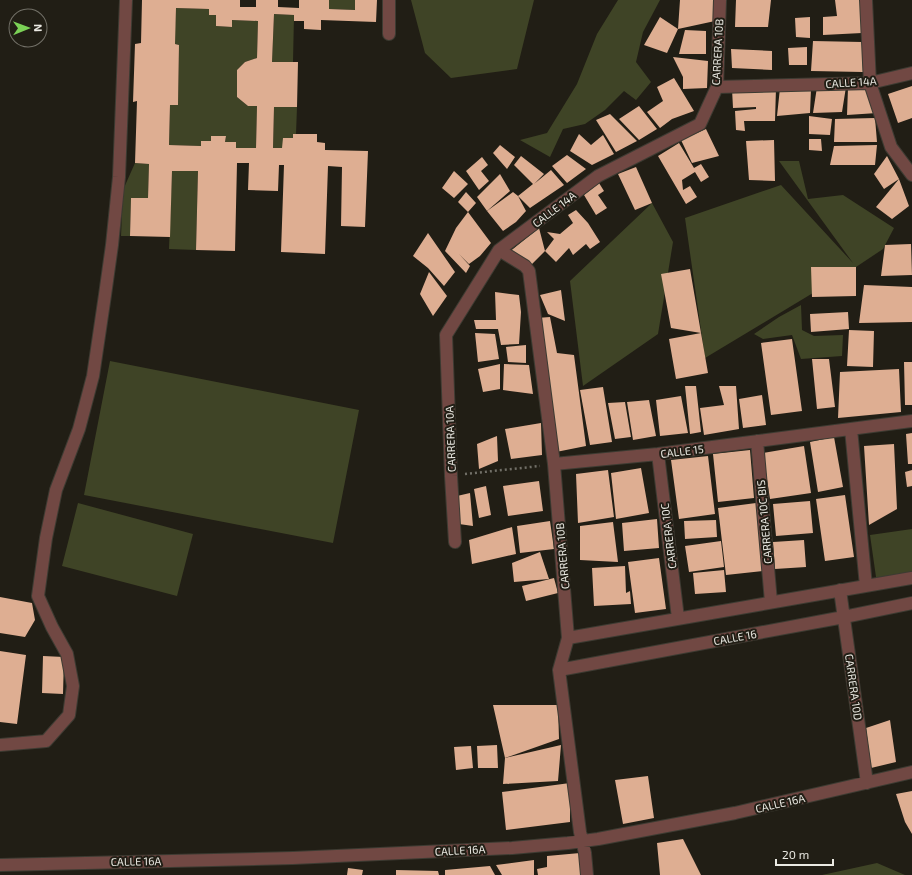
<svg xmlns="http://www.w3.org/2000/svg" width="912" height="875" font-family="'Exo 2',sans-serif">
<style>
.green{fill:#3f4426}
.building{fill:#deae92;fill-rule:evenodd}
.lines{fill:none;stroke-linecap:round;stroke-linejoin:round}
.minor-casing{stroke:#3d3b32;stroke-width:14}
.path{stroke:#716f67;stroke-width:2.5;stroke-dasharray:2 3;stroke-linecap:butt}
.minor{stroke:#714843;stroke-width:12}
.labels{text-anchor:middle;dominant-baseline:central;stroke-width:4;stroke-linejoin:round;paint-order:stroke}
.street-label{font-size:11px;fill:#ebeae3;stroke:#211e15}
</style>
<rect width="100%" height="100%" fill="#211e15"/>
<path class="green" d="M329 0H355V10L329 9Z
M411 0H534L517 69 451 78 425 53Z
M618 0H660L643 32 636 62 651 82 636 100 624 91 605 110 585 124 563 129 550 157 520 140 547 133 577 84 597 34Z
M176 8 209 9V15H216V26L232 27V20L258 21 257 58 245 62 237 70V97L248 106H257L256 148H236V142H225L226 137 211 141H201V146L169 145 170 105H178L179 45 174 44Z
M274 14 294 15 293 62H272Z
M274 107H297L296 134H293V138L282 148H273Z
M779 161H799L808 199 843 195 894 228 883 249 856 267 705 358 685 218 781 185 853 263Z
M135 163 149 164 148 198H131L130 236H121L123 190Z
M172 171H198L196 250 169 249Z
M652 203 673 242 658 334 583 386 570 281Z
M801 305 802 330 814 336 843 335 842 356 801 359 792 335 763 339 754 334 779 317Z
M110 361 359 410 333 543 84 495Z
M78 503 193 534 177 596 62 566Z
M912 529V580L877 584 870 535Z
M877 863 905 875H822Z"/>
<path class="building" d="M142 0H240V7H256V0H278V7L299 8V0H329V9L355 10V0H377L376 22 321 20V30L304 29V21H294V15L274 14 272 62H298L297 107H274L273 148H282L283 138H293V134H317V142L325 143V150L368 151 365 227 341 226 342 167 328 166 325 254 281 252 284 165H279L278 191 248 190 249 163H237L235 251 196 250 198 171H172L170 237 130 236 131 198H148L149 164 135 163 137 101 133 102 135 44 141 43ZM176 8 209 9V15H216V26L232 27V20L258 21 257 58 245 62 237 70V97L248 106H257L256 148H236V142H225L226 136H211V141H201V146L169 145 170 105H178L179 45 175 44Z
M680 0H717L715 21 678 29Z
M736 0H771L768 27H735Z
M835 0H861L862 33 823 35V17L837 16Z
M660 17 678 29 667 53 644 45Z
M810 17V38L796 37 795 18Z
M685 30 706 31V54H679Z
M813 41 862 42 863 72 811 71Z
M807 47V65H789L788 48Z
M731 49 772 51V70L732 68Z
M673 57 708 61 707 88 683 89V77Z
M674 78 694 111 672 119 660 128 647 112 663 101 657 87Z
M912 86V118L898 123 888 94Z
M817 87H846L842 112 813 113Z
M776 88 775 121H744L745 131 736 130 735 111 756 109V107L733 108 732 89Z
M780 88 811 89 810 113 777 116Z
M848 88 868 89 877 113 847 115Z
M639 106 657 129 639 140 619 119Z
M610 114 637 141 616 152 596 120Z
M809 116 832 119 830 135 809 134Z
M875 118 877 142H834L835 119Z
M706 129 719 156 692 163 681 140Z
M579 134 591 145 603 135 614 154 592 165 570 151Z
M809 139H821L822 151 809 150Z
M774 140 775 181 749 180 746 141Z
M679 143 694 168 701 164 709 177 701 182 695 172 682 180 683 190 690 186 697 197 686 204 658 156Z
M500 145 515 157 507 169 493 153Z
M877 145 875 165H830L834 146Z
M567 155 586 169 567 183 552 166Z
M521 156 544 174 534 184 551 170 564 185 530 208 518 196 526 211 516 222 503 231 487 211 477 197 500 174 510 191 487 211 513 192 518 196 533 184 514 165Z
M887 156 899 179 909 206 892 219 876 207 899 179 884 189 874 174Z
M482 157 488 165 481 171 489 181 479 190 466 171Z
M636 167 652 203 635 210 618 174Z
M454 171 468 184 454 198 442 188Z
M599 183 604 191 598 195 607 208 596 215 584 195Z
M466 192 476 203 468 212 491 243 480 256 469 264 459 254 470 266 466 273 445 251 456 228 468 212 458 202Z
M576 210 588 223 600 242 590 249 586 244 573 255 569 248 556 262 545 251 554 239 547 232 560 234 573 223 568 215Z
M539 228 545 251 531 265 508 253Z
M428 233 455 272 444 286 428 268 413 256Z
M911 244 912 275 881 276 885 245Z
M811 267H856V296L812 297Z
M690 269 701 333 671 328 661 274Z
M429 272 447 296 433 316 420 294Z
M864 285 912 287V322L859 323Z
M561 290 565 321 548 314 540 295Z
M495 292 519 295 521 312 519 344 501 345 498 329H476L474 320H496Z
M848 312 849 329 811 332 810 314Z
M550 317 557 353 574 355 586 446 556 452 537 318Z
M849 330 874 331 873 367 847 366Z
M475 333 495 334 499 359 478 362Z
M701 333 708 373 676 379 669 339Z
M792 339 802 411 771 415 761 343Z
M526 345V363L508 362 506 347Z
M812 359H829L835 407 817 409Z
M904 362H912V405H905Z
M500 364V389L483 392 478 369Z
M504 364 529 365 533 394 503 390Z
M899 369 901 412 838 418 840 372Z
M685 386H696L701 432 690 434Z
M719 386H736L739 429 704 435 700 408 724 405Z
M603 387 612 442 590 445 580 390Z
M762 395 766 425 743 428 739 399Z
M681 396 688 433 660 436 656 400Z
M649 400 656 436 633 440 627 402Z
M625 402 631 437 615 439 608 403Z
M541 423 542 455 511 459 505 429Z
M912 433V464H908L906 434Z
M497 436 498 461 479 469 477 444Z
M834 437 843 487 818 492 810 442Z
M894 444 897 509 869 525 864 446Z
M804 446 811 493 770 499 763 453Z
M750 450 754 498 718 502 713 454Z
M708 456 715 514 679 519 671 460Z
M641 468 649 513 616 519 611 473Z
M608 470 614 517 578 523 576 474Z
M912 470V486L907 487 905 472Z
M539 481 543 511 508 516 503 486Z
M486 486 491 515 479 518 474 489Z
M470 493 473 526 459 524 457 496Z
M845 495 854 557 825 561 816 499Z
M810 501 813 533 776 536 773 504Z
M756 503 763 571 726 575 718 508Z
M657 519 659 548 624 551 622 523Z
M716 520 717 537 685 539 684 521Z
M550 521 554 549 520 553 517 526Z
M613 522 618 562 580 560V526Z
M512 527 516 554 472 564 469 540Z
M804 540 806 567 775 569 773 542Z
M721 541 724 567 689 572 685 546Z
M540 552 549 579 514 582 512 563Z
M659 558 666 609 635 613 628 562Z
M625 566 626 593 630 591 631 604 594 606 592 568Z
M724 570 726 592 695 594 693 573Z
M554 578 558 593 526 601 522 586Z
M0 597 32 603 35 620 25 637 0 633Z
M0 651 26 655 17 724 0 722Z
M43 656 64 657 63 694 42 693Z
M493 705H558L559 739 505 758Z
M890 720 896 762 871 768 866 728Z
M497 745 498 768H478L477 746Z
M561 745 558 781 503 784 505 758Z
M471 746 473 768 456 770 454 747Z
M648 776 654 818 623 824 615 780Z
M570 783V822L506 830 502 792Z
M912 791V834L905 822 896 794Z
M683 839 701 875H660L657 843Z
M580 853 582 875H538L537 869 547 867V856Z
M534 860V875H502L496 865Z
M490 866 495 875H445V870Z
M348 868 363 870 362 875H347Z
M396 870 438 871 439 875H396Z"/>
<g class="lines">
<g class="minor-casing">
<path id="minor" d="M866 0 870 83 891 147 912 175
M389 34V0
M717 87 870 83 912 73
M499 250 525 266 529 271 554 464 568 638 559 670 580 832 585 853 587 875
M851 429 866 586
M757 441 771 602
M658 454 678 618
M554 464 658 454 912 421
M455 542 451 476 446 335 499 250 598 176 700 124 717 87 720 0
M840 590 867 783
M568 638 912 578
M559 670 844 617 912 603
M0 745 46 741 69 715 73 686 67 654 52 627 38 596 46 538 56 490 79 429 93 376 105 295 112 245 119 177 126 0
M0 865 293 858 512 848 568 843 598 839 735 813 912 772"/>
</g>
<path class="path" d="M465 474 540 466"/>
<use href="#minor" class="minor"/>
</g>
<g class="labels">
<g class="street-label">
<text transform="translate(717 52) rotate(-87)">CARRERA 10B</text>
<text transform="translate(851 82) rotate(-4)">CALLE 14A</text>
<text transform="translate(554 209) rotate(-37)">CALLE 14A</text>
<text transform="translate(450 439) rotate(-92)">CARRERA 10A</text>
<text transform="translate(682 451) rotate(-7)">CALLE 15</text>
<text transform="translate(764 522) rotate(-95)">CARRERA 10C BIS</text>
<text transform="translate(668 536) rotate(-97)">CARRERA 10C</text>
<text transform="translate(562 556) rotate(-95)">CARRERA 10B</text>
<text transform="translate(735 637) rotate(-10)">CALLE 16</text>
<text transform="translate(854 687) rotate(82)">CARRERA 10D</text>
<text transform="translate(780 803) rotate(-13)">CALLE 16A</text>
<text transform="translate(460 850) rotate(-3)">CALLE 16A</text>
<text transform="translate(136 861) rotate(-1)">CALLE 16A</text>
</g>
</g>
<g transform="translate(28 28) rotate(89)"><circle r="19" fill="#211e15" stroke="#727067"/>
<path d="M0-3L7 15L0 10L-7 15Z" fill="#7bd156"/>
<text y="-6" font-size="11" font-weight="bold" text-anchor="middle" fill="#ebeae3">N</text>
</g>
<path d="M776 859v6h57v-6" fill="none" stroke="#ebeae3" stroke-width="2"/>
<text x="782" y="859" font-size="12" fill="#ebeae3" stroke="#211e15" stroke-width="3" paint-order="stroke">20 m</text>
</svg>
